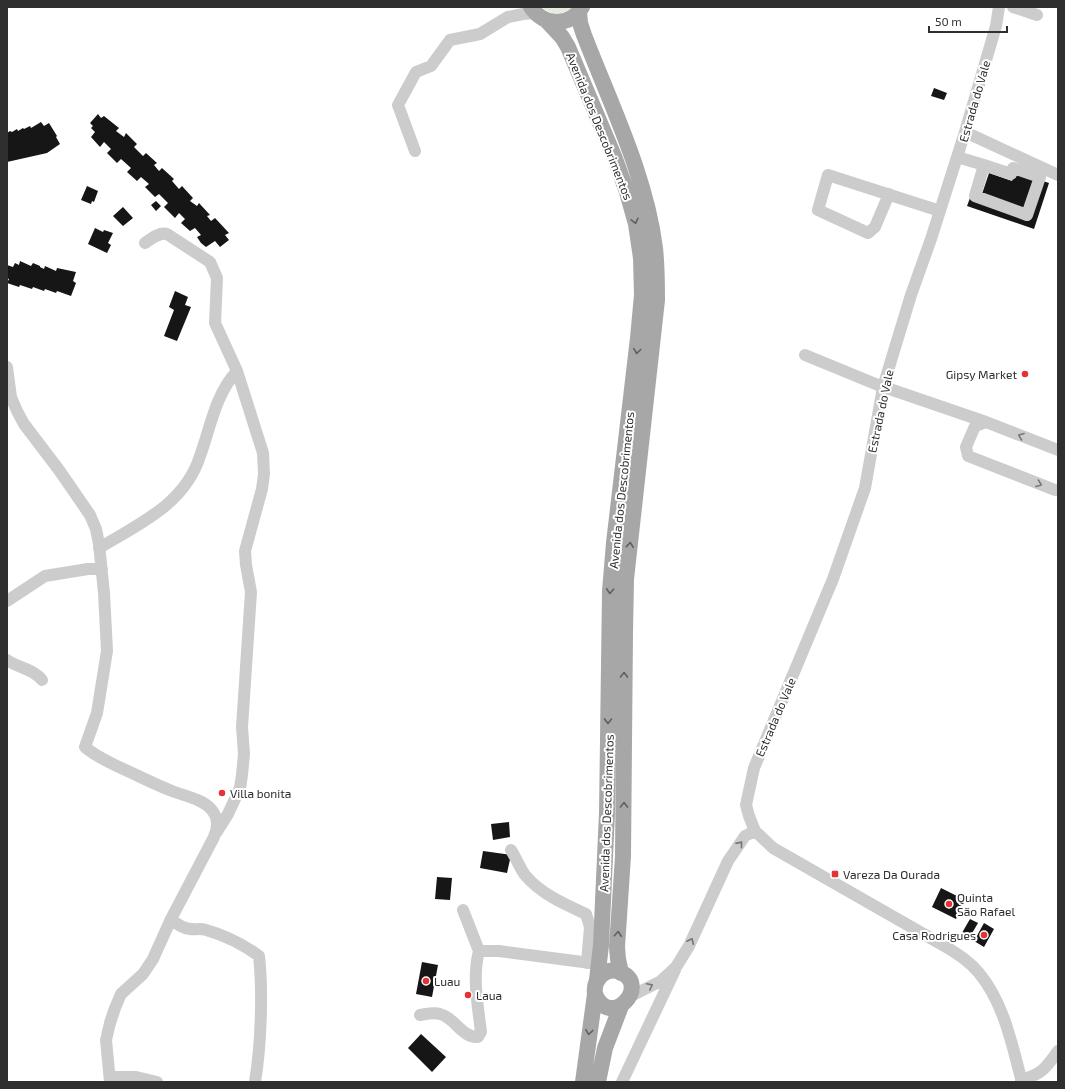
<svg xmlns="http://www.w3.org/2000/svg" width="1065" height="1089" font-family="'Exo 2',sans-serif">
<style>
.grass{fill:url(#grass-tufts)}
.building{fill:#161616}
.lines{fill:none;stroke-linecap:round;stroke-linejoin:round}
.minor{stroke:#ccc;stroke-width:12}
.major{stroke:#a7a7a7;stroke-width:16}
.oneway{stroke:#5f5f5f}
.oneway2{stroke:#767676}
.poi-dot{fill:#e33337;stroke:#fff;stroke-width:1.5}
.labels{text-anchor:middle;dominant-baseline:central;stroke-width:4;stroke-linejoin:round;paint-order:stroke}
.street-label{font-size:12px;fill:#2f2f2f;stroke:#fff}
.poi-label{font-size:12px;fill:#2f2f2f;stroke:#fff;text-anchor:start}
</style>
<defs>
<pattern id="grass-tufts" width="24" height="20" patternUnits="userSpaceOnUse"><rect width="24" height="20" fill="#e4ecdd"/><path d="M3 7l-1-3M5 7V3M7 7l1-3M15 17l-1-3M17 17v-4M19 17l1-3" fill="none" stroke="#c4cbbe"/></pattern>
</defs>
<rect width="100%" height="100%" fill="#fff"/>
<path class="grass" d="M542 7H573C562 16 552 16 542 7Z"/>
<path class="building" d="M934 88 947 93 944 100 931 96Z
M98 114 101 118 104 116 119 128 116 131 124 137 126 133 137 144 134 147 143 156 146 153 157 163 154 165 159 171 162 168 174 179 172 181 179 189 182 186 193 198 190 201 197 206 199 203 210 215 207 216 211 221 215 218 229 233 225 235 229 240 220 247 215 241 206 247 201 243 197 237 201 235 195 228 190 231 181 223 185 219 179 213 175 218 164 207 168 203 159 194 155 197 145 187 149 184 141 177 137 181 127 172 131 168 121 159 117 163 107 153 111 149 104 142 100 147 91 137 95 132 91 128 93 126 90 123Z
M41 122 44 126 49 123 57 136 56 137 60 144 47 153 7 162V133L10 131 12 132 17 129 18 131 23 128 24 129 30 126 31 128Z
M989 173 1012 181 1015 173 1035 181 1025 210 982 194Z
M1043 181 1049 183 1034 229 967 206 970 198 1030 219Z
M87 186 98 191 94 202 92 201 91 204 81 200Z
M156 201 161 206 156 211 151 205Z
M123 207 133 218 123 226 113 216Z
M95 228 103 232 104 230 113 233 108 243 111 245 107 253 88 244Z
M20 261 31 266 33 263 40 266V267L44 269 45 266 56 271 57 268 76 272 73 281 76 283 71 296 57 291 56 293 45 289 44 291 33 287 32 289 20 285 19 287 7 283 9 279 7 278V265L13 267 15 263 19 265Z
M175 291 188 297 185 305 191 307 177 341 164 336 174 310 169 307Z
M509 822 510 837 493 840 491 824Z
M483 851 511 855 507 873 480 868Z
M437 877 452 878 450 900 435 899Z
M941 888 965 900 956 919 932 907Z
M970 919 978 923 967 942 959 938Z
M984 923 994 929 984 947 974 941Z
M422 962 438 965 432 997 416 994Z
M421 1034 446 1057 432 1072 408 1048Z"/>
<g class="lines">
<path class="minor" d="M999 7 996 26 965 132 931 239 911 295 883 387 865 488 833 579 754 768 746 805 749 816 755 831 773 848 948 948C959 955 970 962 979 973 1004 1003 1012 1045 1022 1082
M1013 7 1037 15
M965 132 1058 175
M415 151 398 105 416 72 431 66 450 40 480 34 508 17 523 14 535 13
M957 157 984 165
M984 165 1011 174 1013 168 1040 177 1027 215 975 196Z
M889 194 875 227 868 233 818 210 828 175 940 211
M145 243C152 238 159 232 167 234L210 262 217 278 215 323 237 371 263 453 264 474 262 489 245 551 246 565 251 592 242 727 244 754 242 775 240 788 228 814 216 833
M805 355 878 385 986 422
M7 367 11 397 17 411 24 424 59 470 90 515 96 529 99 544 104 593 107 651 97 713 85 747C95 756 107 761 119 767 137 775 154 784 172 791 185 796 202 799 211 809 219 818 218 827 214 837L171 919 153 959 143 974 121 994 115 1008 110 1023 106 1040 110 1082
M1058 450 986 422 975 426 966 447 968 456 1055 490H1058
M99 548C139 524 185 504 200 456 211 426 215 395 237 371
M7 601 45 576 88 569H102
M7 660C18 668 34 669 42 680
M511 850C516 858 520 868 525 875 541 894 564 904 586 914L590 927 587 963
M463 910 479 951
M171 919C177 924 182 928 190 929 195 930 201 928 206 930 224 935 244 945 259 956 263 993 261 1045 255 1082
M629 997 661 981 676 967 689 946 728 861 745 836 755 831
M420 1015C426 1014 434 1012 440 1014 454 1017 462 1038 478 1037L481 1032C478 1006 472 977 479 951H499L598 964
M110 1077H136L157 1082
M1021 1080C1042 1074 1046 1068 1058 1051
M622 1082 675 970"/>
<path class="major" d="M531 7C544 27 570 27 582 7
M579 12 580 23 584 35C610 103 646 175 655 248 657 266 657 283 657 300L626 579 625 632 623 856 617 947 618 959 621 973
M547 21 562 37 568 47 614 156 627 192 636 224 641 258 642 295 638 338 614 543 610 591 607 813 601 945 597 980
M583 1082 595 994C593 980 605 966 620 972 652 985 610 1031 595 994
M598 1082 605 1048 621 1006"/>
</g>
<defs><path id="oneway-chevron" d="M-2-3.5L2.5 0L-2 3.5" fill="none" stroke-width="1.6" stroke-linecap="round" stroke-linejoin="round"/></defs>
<g class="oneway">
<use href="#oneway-chevron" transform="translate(635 221) rotate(77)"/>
<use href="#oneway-chevron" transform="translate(637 351) rotate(97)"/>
<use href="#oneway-chevron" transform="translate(630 545) rotate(-84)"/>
<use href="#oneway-chevron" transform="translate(610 591) rotate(93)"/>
<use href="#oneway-chevron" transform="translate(624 675) rotate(-89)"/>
<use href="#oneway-chevron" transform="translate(608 721) rotate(91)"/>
<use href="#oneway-chevron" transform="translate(624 805) rotate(-89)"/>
<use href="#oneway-chevron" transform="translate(618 934) rotate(-85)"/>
<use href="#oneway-chevron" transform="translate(589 1032) rotate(97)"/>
</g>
<g class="oneway2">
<use href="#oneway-chevron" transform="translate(1021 436) rotate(-159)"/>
<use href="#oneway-chevron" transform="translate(1039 484) rotate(21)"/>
<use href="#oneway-chevron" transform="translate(740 844) rotate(-51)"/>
<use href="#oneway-chevron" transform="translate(691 941) rotate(-65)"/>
<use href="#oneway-chevron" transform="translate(650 986) rotate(-27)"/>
</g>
<g class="poi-dot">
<circle cx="1025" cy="374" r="4"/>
<circle cx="222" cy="793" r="4"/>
<rect x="831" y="870" width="8" height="8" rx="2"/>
<circle cx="949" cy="904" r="4"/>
<circle cx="984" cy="935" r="4"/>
<circle cx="426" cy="981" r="4"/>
<circle cx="468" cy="995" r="4"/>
</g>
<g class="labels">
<g class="street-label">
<text transform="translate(974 101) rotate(-74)">Estrada do Vale</text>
<text transform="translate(600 126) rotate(68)">Avenida dos Descobrimentos</text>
<text transform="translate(880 411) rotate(-78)">Estrada do Vale</text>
<text transform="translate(621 490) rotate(-84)">Avenida dos Descobrimentos</text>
<text transform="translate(775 717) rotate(-67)">Estrada do Vale</text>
<text transform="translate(606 813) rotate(-88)">Avenida dos Descobrimentos</text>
</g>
<g class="poi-label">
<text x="1017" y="374" text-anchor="end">Gipsy Market</text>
<text x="230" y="793">Villa bonita</text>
<text x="843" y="874">Vareza Da Ourada</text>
<text x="957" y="897">Quinta<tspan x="957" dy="14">São Rafael</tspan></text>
<text x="976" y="935" text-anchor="end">Casa Rodrigues</text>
<text x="434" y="981">Luau</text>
<text x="476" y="995">Laua</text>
</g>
</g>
<rect width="1065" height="1089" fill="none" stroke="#2f2f2f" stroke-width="16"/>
<path d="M929 26v6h78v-6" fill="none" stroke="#2f2f2f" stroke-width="2"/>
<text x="935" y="26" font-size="12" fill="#2f2f2f" stroke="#ffffff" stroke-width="3" paint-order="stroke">50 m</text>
</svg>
